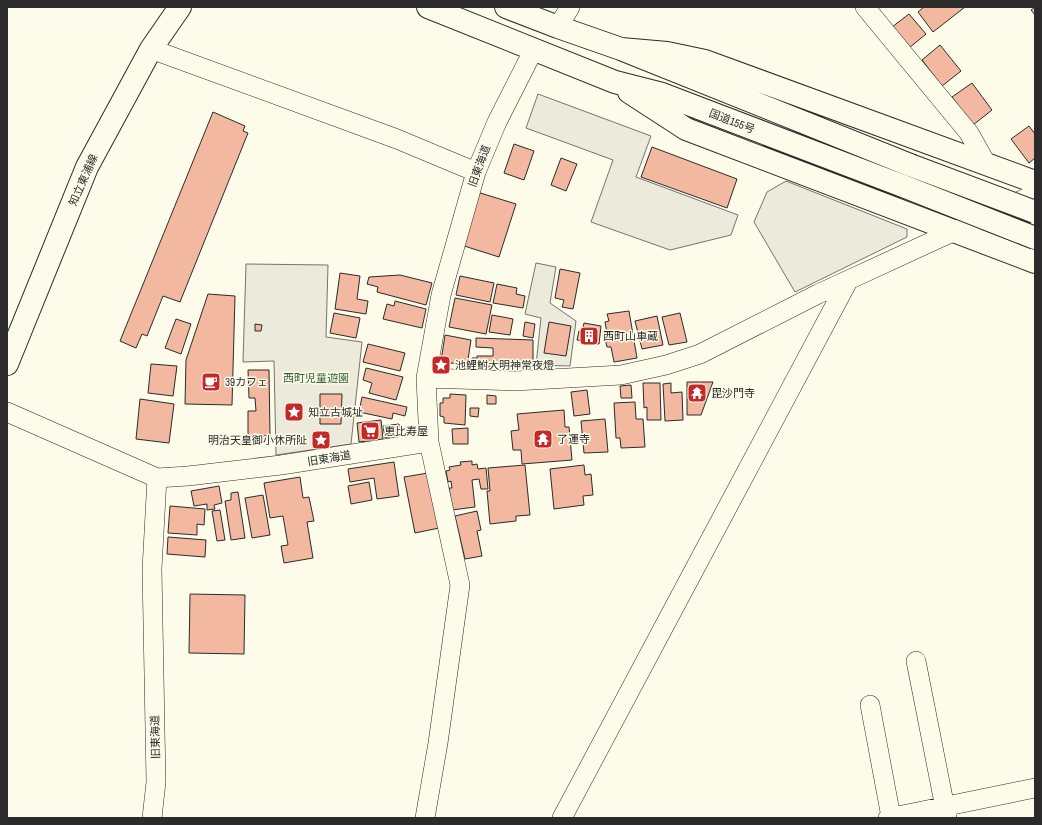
<svg xmlns="http://www.w3.org/2000/svg" width="1042" height="825" font-family="'Archivo Narrow','Noto Sans JP',sans-serif">
<style>
.green{fill:#ecebdb;stroke:#74746e}
.parking{fill:#eceadb;stroke:#74746e}
.building{fill:#f2b8a0;stroke:#2b2b2b}
.lines{fill:none;stroke-linecap:round;stroke-linejoin:round}
.street-casing{stroke:#2b2b2b;stroke-width:20}
.primary-casing{stroke:#2b2b2b;stroke-width:24}
.highway-casing{stroke:#2b2b2b;stroke-width:24}
.street{stroke:#fdfbea;stroke-width:19}
.primary{stroke:#fdfbea;stroke-width:22}
.highway{stroke:#fdfbea;stroke-width:22}
.highway-bridge-casing{stroke:#2b2b2b;stroke-width:24;stroke-linecap:butt}
.highway-bridge{stroke:#fdfbea;stroke-width:22}
.labels{text-anchor:middle;dominant-baseline:central;stroke-width:3;stroke-linejoin:round;paint-order:stroke}
.street-label{font-size:11px;fill:#2b2b2b;stroke:#fdfbea}
.poi-label{font-size:11px;fill:#2b2b2b;stroke:#fdfbea;text-anchor:start}
.park-label{font-size:11px;fill:#34623c;stroke:#fdfbea}
</style>
<rect width="100%" height="100%" fill="#fdfbea"/>
<path class="green" d="M536 263 556 267 550 303 576 321 570 366 536 365 541 318 525 314Z
M246 264 328 265 326 337 362 342 351 444 276 455 274 361 243 362Z"/>
<path class="parking" d="M538 94 651 136 636 177 738 215 731 235 670 250 591 222 613 160 526 128Z
M786 181 907 229V237L795 292 754 222 767 192Z"/>
<path class="building" d="M924 7H965L933 32 918 12Z
M1035 7V15L1031 10Z
M909 14 926 34 909 48 892 27Z
M940 45 961 71 942 86 922 60Z
M972 83 992 110 973 125 952 97Z
M213 112 245 126 243 131 248 133 180 302 163 296 147 336 142 334 136 348 120 341Z
M1029 126 1035 134V158L1029 163 1011 139Z
M514 144 534 151 524 180 504 173Z
M652 147 737 179 727 208 641 177Z
M561 158 577 164 566 191 551 185Z
M477 192 516 204 499 257 461 245Z
M560 269 580 273 573 309 562 307 564 300 555 298Z
M340 273 360 276 357 299 368 301 366 314 335 309Z
M400 275 432 283 426 305 377 292 378 287 367 284 369 277Z
M460 276 494 283 490 302 456 295Z
M497 284 517 288 516 294 525 296 523 308 493 303Z
M208 294 235 296 232 405 185 404 186 360Z
M455 298 492 305 486 334 449 327Z
M395 301 426 309 422 328 383 319 387 304 394 306Z
M629 311 637 358 614 362 611 347H607L605 339H608L605 322 609 321 607 314Z
M334 313 360 318 356 338 330 333Z
M680 313 687 342 669 345 662 317Z
M492 315 513 319 510 335 489 332Z
M657 316 663 345 642 349 635 321Z
M176 319 191 324 181 354 165 348Z
M525 322 535 324 533 338 523 336Z
M549 322 571 326 566 356 544 353Z
M584 323 601 326 599 344 577 340 579 331 582 332Z
M255 324 262 325 261 331H255Z
M445 335 471 340 467 366 441 361Z
M476 338 533 340V365L495 364 494 367 472 366V358H477V356H493V348L476 347Z
M368 344 405 353 400 371 363 362Z
M151 364 177 366 173 396 148 393Z
M366 368 403 377 396 400 369 393 372 383 363 380Z
M248 370H269L270 436H248V411H256L255 398H249Z
M687 382H713L701 415H687Z
M643 383H660L661 420H647V407L644 408Z
M671 383V393L682 392 683 420 665 421 663 384Z
M631 385 632 398H621L620 386Z
M587 390 590 414 574 416 571 392Z
M320 394H342L341 424H320Z
M450 394 466 395 465 425 444 423V417L440 416V403H443V398H450Z
M487 395 496 396V404H487Z
M362 397 407 407 405 416 393 413 392 419 359 412Z
M140 399 174 404 169 443 136 439Z
M635 402 636 419H643L645 447 621 448 620 438H616L614 403Z
M470 408H479L478 417 470 416Z
M564 410 565 427H569L572 460 522 464 521 450H513L511 431 519 430 517 414Z
M605 419 608 452 584 453 581 421Z
M381 420 383 439 359 442 357 423Z
M399 424 401 436 385 438 383 426Z
M468 428V444H453L452 429Z
M472 461V465L477 464 478 469 486 468 488 489H481L479 479 472 480 475 507 452 510 449 488H452L451 481 448 482 446 471 450 470 449 467 461 465 460 462Z
M394 462 399 496 377 499 374 478 350 482 348 469Z
M525 465 530 515 516 516V521L490 524 487 491H490L488 468Z
M584 465 585 475 591 474 593 495 583 496 584 505 554 509 550 469Z
M428 473 439 528 415 533 404 477Z
M300 477 303 498 309 497 314 521 307 522 313 558 284 563 281 546 288 545 283 516 270 518 264 483Z
M369 482 372 500 351 504 348 486Z
M219 486 222 503 214 505 215 509 207 510V504L194 506 191 491Z
M238 492 245 538 231 540 225 501 231 500V493Z
M263 495 270 535 252 538 245 498Z
M170 506 205 509 204 525 197 524V535L168 533Z
M220 510 225 540 217 541 212 511Z
M477 511 481 530 477 531 482 556 465 559 455 516Z
M168 537 206 540 205 557 167 554Z
M190 594 245 595 244 654 189 653Z"/>
<g class="lines">
<g class="street-casing">
<path id="street" d="M865 7 969 133 987 165
M558 27 570 7
M151 49 397 139 476 172
M426 378 515 381 621 375 666 365 700 354 818 294 1035 194
M7 412 157 478 188 476 281 465 429 442
M916 661 947 818
M870 705 891 817
M152 818 156 782 152 569 157 478
M425 818 438 743 460 585 429 442 426 378 441 295 476 172 497 122 534 49
M562 818 848 281
M888 818 1035 788"/>
</g>
<g class="primary-casing">
<path id="primary" d="M7 364 87 167 151 49 180 7"/>
</g>
<g class="highway-casing">
<path id="highway" d="M428 7 615 82 662 94 903 186
M506 7 558 27 621 49 910 165
M621 49 667 53 705 61 1035 182
M629 92 686 129 1035 262"/>
</g>
<use href="#street" class="street"/>
<use href="#primary" class="primary"/>
<use href="#highway" class="highway"/>
<g class="highway-bridge-casing">
<path id="highway-bridge" d="M910 165 1035 212
M903 186 1035 238"/>
</g>
<use href="#highway-bridge" class="highway-bridge"/>
</g>
<defs>
<g id="building-square" transform="scale(1)"><rect x="-9" y="-9" width="18" height="18" rx="4" fill="#c62828" stroke="#fdfbea"/><path d="M-4-6H4V6H1V3H-1V6H-4ZM-2.5-4.3h1.7v1.8h-1.7ZM.8-4.3h1.7v1.8H.8ZM-2.5-1h1.7V.8h-1.7ZM.8-1h1.7V.8H.8Z" fill="#fff"/></g>
<g id="sight-square" transform="scale(1)"><rect x="-9" y="-9" width="18" height="18" rx="4" fill="#c62828" stroke="#fdfbea"/><path d="M0-6L1.8-2.2L6-1.7L2.9 1.2L3.7 5.4L0 3.3L-3.7 5.4L-2.9 1.2L-6-1.7L-1.8-2.2Z" fill="#fff"/></g>
<g id="cafe-square" transform="scale(1)"><rect x="-9" y="-9" width="18" height="18" rx="4" fill="#c62828" stroke="#fdfbea"/><path d="M-5.5-4.5H6V0H3Q3 3.5 0 3.5H-2.5Q-5.5 3.5-5.5 0ZM3-3.2v2h1.7v-2ZM-6 4.5H4V6H-6Z" fill="#fff"/></g>
<g id="temple-square" transform="scale(1)"><rect x="-9" y="-9" width="18" height="18" rx="4" fill="#c62828" stroke="#fdfbea"/><path d="M0-6L5-2H3V0L6.5 2.5H4V6H1.5V3h-3V6H-4V2.5H-6.5L-3 0V-2H-5Z" fill="#fff"/></g>
<g id="supermarket-square" transform="scale(1)"><rect x="-9" y="-9" width="18" height="18" rx="4" fill="#c62828" stroke="#fdfbea"/><path d="M-6-5.5h2.5l.6 2H6L4.5 2H-2.5L-4.4-4H-6ZM-1.5 3.2a1.3 1.3 0 1 0 .1 0ZM3 3.2a1.3 1.3 0 1 0 .1 0Z" fill="#fff"/></g>
</defs>
<g fill-rule="evenodd">
<use href="#building-square" x="589" y="336"/>
<use href="#sight-square" x="441" y="365"/>
<use href="#cafe-square" x="211" y="382"/>
<use href="#temple-square" x="697" y="393"/>
<use href="#sight-square" x="294" y="412"/>
<use href="#supermarket-square" x="370" y="431"/>
<use href="#temple-square" x="543" y="439"/>
<use href="#sight-square" x="321" y="440"/>
</g>
<g class="labels">
<g class="street-label">
<text transform="translate(732 121) rotate(21)">国道155号</text>
<text transform="translate(479 166) rotate(-70)">旧東海道</text>
<text transform="translate(83 180) rotate(-66)">知立東浦線</text>
<text transform="translate(329 458) rotate(-9)">旧東海道</text>
<text transform="translate(155 737) rotate(-91)">旧東海道</text>
</g>
<g class="poi-label">
<text x="603" y="336">西町山車蔵</text>
<text x="455" y="365">池鯉鮒大明神常夜燈</text>
<text x="225" y="382">39カフェ</text>
<text x="711" y="393">毘沙門寺</text>
<text x="308" y="412">知立古城址</text>
<text x="384" y="431">恵比寿屋</text>
<text x="557" y="439">了運寺</text>
<text x="307" y="440" text-anchor="end">明治天皇御小休所阯</text>
</g>
<g class="park-label">
<text x="316" y="378">西町児童遊園</text>
</g>
</g>
<rect width="1042" height="825" fill="none" stroke="#2b2b2b" stroke-width="16"/>
</svg>
